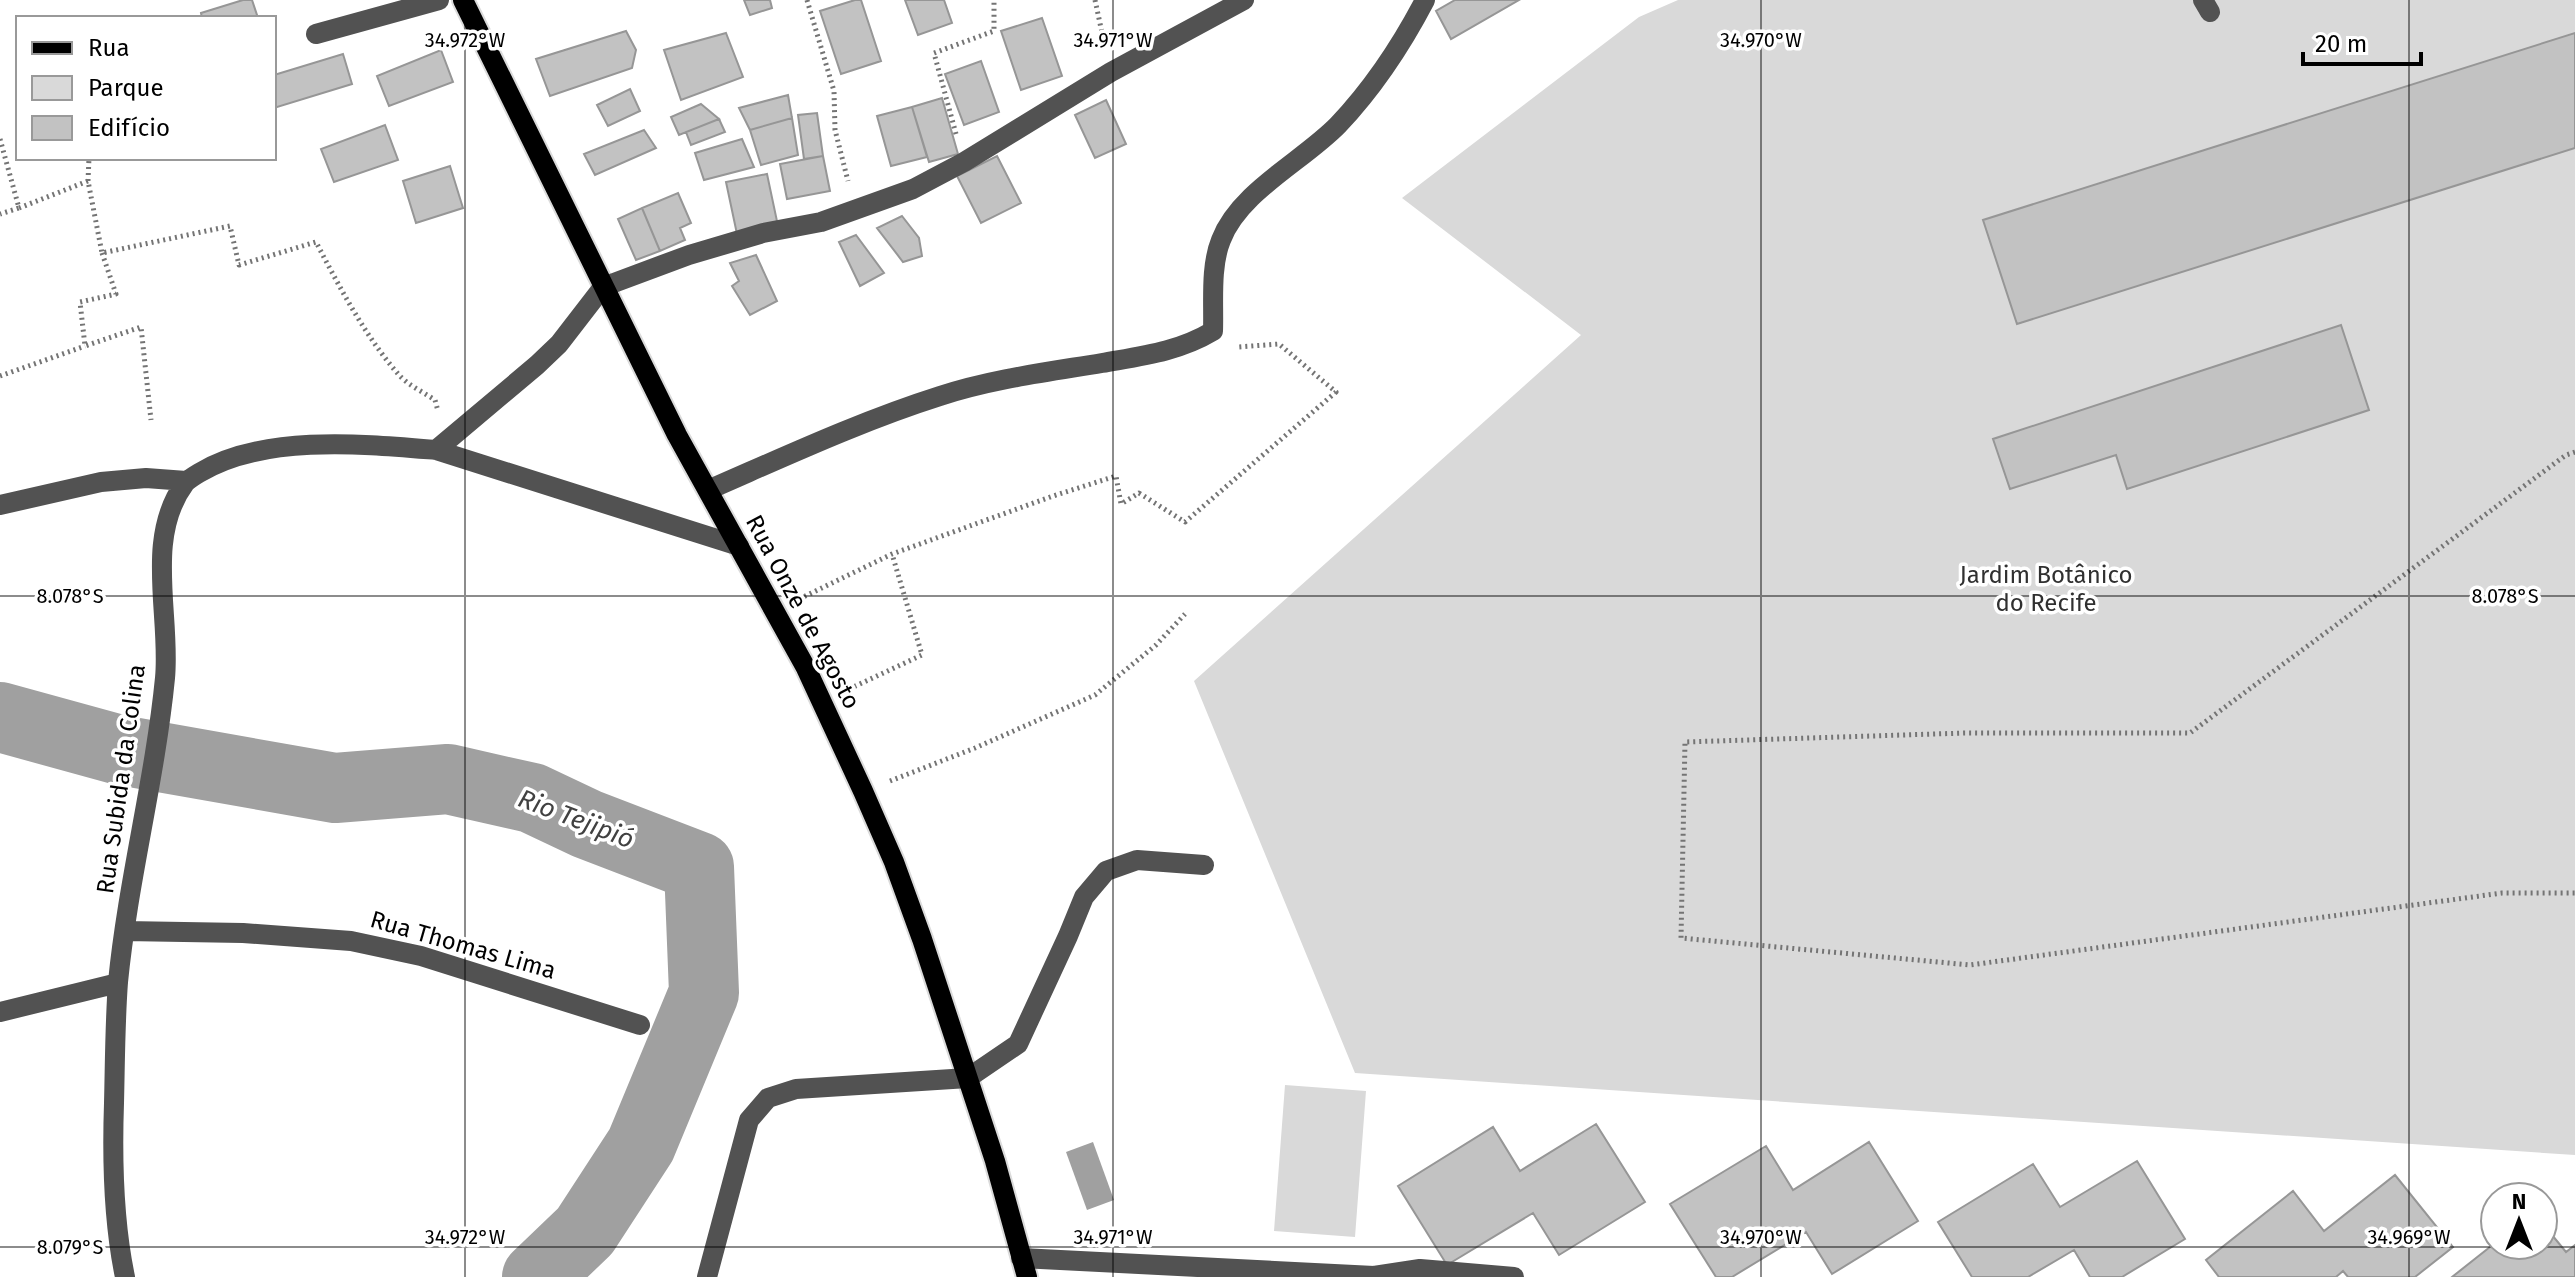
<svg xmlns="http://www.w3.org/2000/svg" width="2575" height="1277" font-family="'Fira Sans',sans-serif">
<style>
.green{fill:#d9d9d9}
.water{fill:#a0a0a0}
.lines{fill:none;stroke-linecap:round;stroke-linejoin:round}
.river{stroke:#a0a0a0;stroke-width:70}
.building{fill:#c2c2c2;stroke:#969696;stroke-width:2}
.major-casing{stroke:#dbdbdb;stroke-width:24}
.path{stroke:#747474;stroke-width:5;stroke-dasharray:2 4;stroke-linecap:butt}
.minor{stroke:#525252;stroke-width:20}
.major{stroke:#000;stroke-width:20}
.ticks{fill:none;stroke:#000;stroke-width:2;stroke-opacity:0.45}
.labels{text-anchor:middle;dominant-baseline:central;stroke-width:7;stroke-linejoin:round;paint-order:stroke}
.park-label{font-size:24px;fill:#303030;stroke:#fff}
.street-label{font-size:24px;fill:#000;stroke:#fff}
.water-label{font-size:26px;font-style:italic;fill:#414141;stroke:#fff}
.ticks-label{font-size:20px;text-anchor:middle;fill:#000;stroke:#fff;stroke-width:7;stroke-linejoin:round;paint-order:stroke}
</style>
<rect width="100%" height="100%" fill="#fff"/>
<path class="green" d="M1678 0H2575V1155L1355 1073 1194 681 1581 335 1402 198 1639 17Z
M1285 1085 1366 1091 1355 1237 1274 1231Z"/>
<path class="water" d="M1093 1142 1114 1200 1087 1210 1066 1152Z"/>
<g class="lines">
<path class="river" d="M0 717 120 750 335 788 448 779 532 798 587 824 699 867 704 993 641 1145 585 1231 537 1277"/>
</g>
<path class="building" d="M243 0H252L258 18H202L201 13Z
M744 0H770L772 8 750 15Z
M855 0H861L881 61 841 74 820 11Z
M905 0H944L952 23 918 35Z
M1455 0H1519L1451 39 1436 11Z
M1042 18 1062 76 1021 90 1001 31Z
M626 31 636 50 632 68 550 96 536 59Z
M726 33 743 77 681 100 664 50Z
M2575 33V148L2017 324 1983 220Z
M441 50 453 82 389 106 377 76Z
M343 54 352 84 274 108V75Z
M981 61 999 112 964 125 945 74Z
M630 89 640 111 608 126 597 105Z
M788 95 792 118 750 130 739 108Z
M942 98 958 154 929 162 912 107Z
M1106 100 1126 144 1095 158 1075 115Z
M701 104 719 119 679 135 671 117Z
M912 107 927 157 891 166 877 116Z
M817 113 823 156 804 159 798 115Z
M792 118 798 155 761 165 750 130Z
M719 119 725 132 691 145 686 132Z
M385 125 398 160 334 182 321 149Z
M644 130 656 148 595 175 584 154Z
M742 139 754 167 704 180 695 153Z
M823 156 830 191 787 199 780 164Z
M997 156 1021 203 981 223 957 176Z
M450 166 463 208 416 223 403 181Z
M767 174 778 226 737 234 726 182Z
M678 193 691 223 680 228 685 240 660 251 642 208Z
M642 208 660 251 636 260 618 219Z
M902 216 919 238 922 256 903 262 877 228Z
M856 235 884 273 860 286 839 242Z
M756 255 777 301 750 315 732 286 739 281 730 263Z
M2341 325 2369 410 2127 489 2116 455 2010 489 1993 439Z
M1596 1124 1645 1202 1559 1255 1533 1213 1447 1265 1398 1186 1493 1127 1520 1171Z
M1869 1142 1918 1221 1832 1274 1806 1232 1732 1277H1716L1670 1204 1766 1146 1793 1190Z
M2137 1161 2185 1239 2122 1277H2090L2074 1250 2028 1277H1972L1938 1222 2033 1164 2060 1207Z
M2395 1175 2453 1247 2415 1277H2348L2343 1271 2336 1277H2219L2206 1260 2293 1191 2324 1231Z
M2543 1224 2566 1252 2575 1245V1277H2452L2495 1243 2543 1245Z"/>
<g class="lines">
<g class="major-casing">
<path id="major" d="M463 0 677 435 806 668 863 791 894 862 922 939 995 1161 1027 1277"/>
</g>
<path class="path" d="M807 0 834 91 835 130 848 181
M1095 0 1104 42
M956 134 934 53 994 31V0
M0 139 19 208 0 214
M88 181 89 158
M19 208 88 181 102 253 230 226 239 265 316 242C340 288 365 336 399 375 408 385 423 392 435 400L438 411
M102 253 116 294 80 302 85 346 141 327 151 420
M0 376 85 346
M2575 452 2566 455 2190 733H1965L1685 742 1681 938 1970 965 2502 893H2575
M799 599 892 554 1053 496 1116 476 1121 504 1139 493 1185 522 1336 392 1279 344 1238 347
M849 689 922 655 892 554
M890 781 975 748 1095 695 1156 645 1185 614"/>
<path class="minor" d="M2203 0 2210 12
M316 34 439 0
M436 450 537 365 559 344 603 287 689 255 763 233 821 222 913 189 964 162 1111 72 1244 0
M708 490C784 457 861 421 940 396 992 379 1048 372 1102 363 1141 356 1178 352 1213 331 1214 303 1210 267 1221 240 1239 192 1303 161 1338 125 1373 88 1401 46 1425 0
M0 505 101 482 146 478 186 481
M125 931 243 933 351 941 421 956 640 1025
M0 1012 118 983
M1021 1258 1374 1276 1420 1269 1514 1277
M125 1277C113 1220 112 1161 114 1103 115 1063 115 1022 118 982 128 880 155 780 165 678 171 616 144 538 185 483 189 479 194 476 199 473 263 434 364 444 436 450L739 546
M707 1277 749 1120 768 1098 796 1089 968 1078 1018 1044 1068 936 1084 897 1106 871 1137 860 1204 865"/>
<use href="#major" class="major"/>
</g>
<path class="ticks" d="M465 0V1277M1113 0V1277M1761 0V1277M2409 0V1277M0 596H2575M0 1247H2575"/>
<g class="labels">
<g class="park-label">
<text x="2046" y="575">Jardim Botânico<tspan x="2046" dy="28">do Recife</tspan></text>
</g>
<g class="street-label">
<text transform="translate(803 612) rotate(62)">Rua Onze de Agosto</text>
<text transform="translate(121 779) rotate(-82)">Rua Subida da Colina</text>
<text transform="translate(463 945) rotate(16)">Rua Thomas Lima</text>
</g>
<g class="water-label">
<text transform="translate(576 819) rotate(21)">Rio Tejipió</text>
</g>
</g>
<g class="ticks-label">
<text x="465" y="47">34.972°W</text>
<text x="1113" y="47">34.971°W</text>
<text x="1761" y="47">34.970°W</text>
<text x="70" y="603">8.078°S</text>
<text x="2505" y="603">8.078°S</text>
<text x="465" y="1244">34.972°W</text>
<text x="1113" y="1244">34.971°W</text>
<text x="1761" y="1244">34.970°W</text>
<text x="2409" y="1244">34.969°W</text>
<text x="70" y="1254">8.079°S</text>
</g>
<rect x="16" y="16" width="260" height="144" fill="#ffffff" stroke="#999999" stroke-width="2"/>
<rect x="32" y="42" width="40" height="12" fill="#000000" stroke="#999999" stroke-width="2"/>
<text x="88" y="56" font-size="24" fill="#000000">Rua</text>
<rect x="32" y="76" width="40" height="24" fill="#d9d9d9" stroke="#999999" stroke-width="2"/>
<text x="88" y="96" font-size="24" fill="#000000">Parque</text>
<rect x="32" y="116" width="40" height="24" fill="#c2c2c2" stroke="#999999" stroke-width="2"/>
<text x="88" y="136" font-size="24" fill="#000000">Edifício</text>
<g transform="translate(2519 1221)"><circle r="38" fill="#ffffff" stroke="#999999" stroke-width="2"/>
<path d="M0-6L14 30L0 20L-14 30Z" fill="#000000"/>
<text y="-12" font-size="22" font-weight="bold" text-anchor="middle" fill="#000000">N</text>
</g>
<path d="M2303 52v12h118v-12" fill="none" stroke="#000000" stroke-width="4"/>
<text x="2315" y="52" font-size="24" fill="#000000" stroke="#ffffff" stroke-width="6" paint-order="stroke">20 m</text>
</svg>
